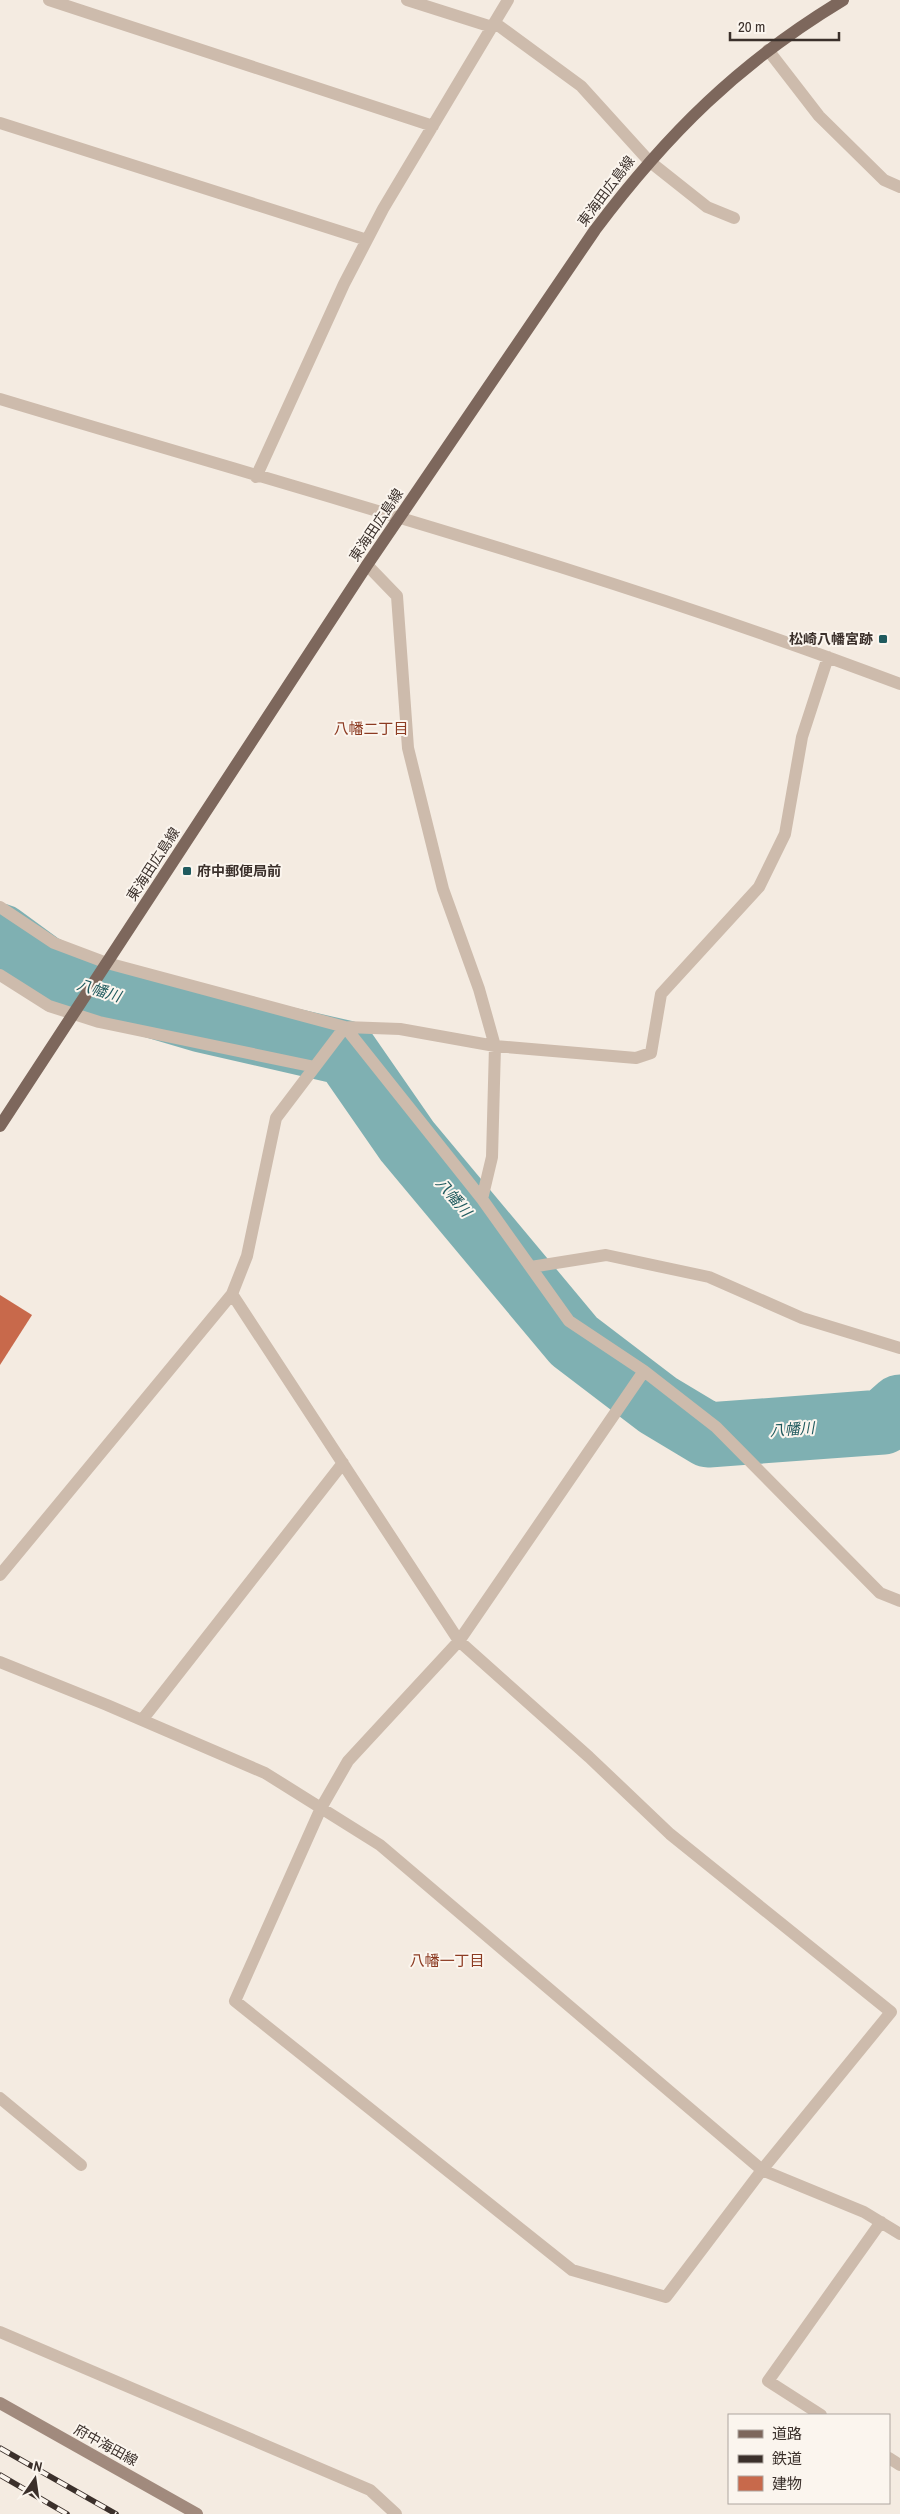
<svg xmlns="http://www.w3.org/2000/svg" width="900" height="2514" font-family="'Archivo Narrow','Noto Sans JP',sans-serif">
<style>
.lines{fill:none;stroke-linecap:round;stroke-linejoin:round}
.river{stroke:#7fb0b2;stroke-width:65}
.building{fill:#c8694b}
.street{stroke:#cdbbac;stroke-width:12}
.secondary{stroke:#a18a7d;stroke-width:12}
.primary{stroke:#7d675c;stroke-width:12}
.rail-casing{stroke:#3b302b;stroke-width:5.5}
.rail{stroke:#fbf5ee;stroke-width:4;stroke-dasharray:11;stroke-linecap:butt}
.poi-dot{fill:#1f5a5e;stroke:#fbf5ee;stroke-width:2}
.labels{text-anchor:middle;dominant-baseline:central;stroke-width:4;stroke-linejoin:round;paint-order:stroke}
.street-label{font-size:14px;fill:#3b302b;stroke:#fbf5ee}
.poi-label{font-size:14px;font-weight:bold;fill:#3b302b;stroke:#fbf5ee;text-anchor:end}
.neighbourhood-label{font-size:15px;fill:#8c3b22;stroke:#fbf5ee}
.water-label{font-size:15px;font-style:italic;fill:#1f5a5e;stroke:#fbf5ee}
</style>
<rect width="100%" height="100%" fill="#f4ebe1"/>
<g class="lines">
<path class="river" d="M0 936 41 966 73 982 202 1020 346 1053 407 1141 574 1341 658 1405 708 1435 883 1422 900 1407"/>
</g>
<path class="building" d="M0 1295 32 1315 0 1365Z"/>
<g class="lines">
<path class="street" d="M49 0 433 126
M407 0 492 27
M495 23 581 86 649 161 707 207 734 218
M768 50 819 116 884 180 900 187
M0 123 367 240
M0 399C301 490 606 572 900 684
M256 477 344 284 383 209 508 0
M367 565 397 596 408 748 443 889 479 989 495 1046 492 1157 482 1199
M0 907 54 943 107 963 345 1027 482 1199 569 1321 644 1371 716 1427 880 1593 900 1601
M0 975 49 1006 99 1022 315 1067
M531 1267 606 1255 709 1277 802 1318 900 1348
M232 1294 459 1641 589 1757 670 1834 891 2012 762 2170 666 2297 572 2270 235 2001 321 1808 348 1761 459 1641 644 1371
M0 1575 232 1294 247 1256 276 1118 345 1027 400 1029 495 1046 636 1058 651 1053 661 994 759 887 785 834 802 737 828 657
M0 1662 107 1705 265 1773 380 1845 762 2170 864 2212 900 2234
M142 1720 343 1463
M0 2098 81 2165
M0 2332 370 2490 396 2514
M821 2415 768 2381 881 2222
M889 2458 900 2465"/>
<path class="secondary" d="M0 2403 197 2514"/>
<path class="primary" d="M0 1126 367 565 595 230C667 134 740 62 843 0"/>
<g class="rail-casing">
<path id="rail" d="M0 2448 116 2514
M0 2475 67 2514"/>
</g>
<use href="#rail" class="rail"/>
</g>
<g class="poi-dot">
<rect x="878" y="634" width="10" height="10" rx="2.5"/>
<rect x="182" y="866" width="10" height="10" rx="2.5"/>
</g>
<g class="labels">
<g class="street-label">
<text transform="translate(606 191) rotate(-53)">東海田広島線</text>
<text transform="translate(376 525) rotate(-56)">東海田広島線</text>
<text transform="translate(153 864) rotate(-57)">東海田広島線</text>
<text transform="translate(106 2445) rotate(29)">府中海田線</text>
</g>
<g class="poi-label">
<text x="873" y="639">松崎八幡宮跡</text>
<text x="197" y="871" text-anchor="start">府中郵便局前</text>
</g>
<g class="neighbourhood-label">
<text x="371" y="728">八幡二丁目</text>
<text x="447" y="1960">八幡一丁目</text>
</g>
<g class="water-label">
<text transform="translate(99 990) rotate(17)">八幡川</text>
<text transform="translate(454 1197) rotate(50)">八幡川</text>
<text transform="translate(792 1429) rotate(-4)">八幡川</text>
</g>
</g>
<rect x="728" y="2414" width="162" height="90" fill="#fbf5ee" stroke="#aea6a0"/>
<rect x="738" y="2430" width="25" height="8" fill="#7d675c" stroke="#aea6a0"/>
<text x="772" y="2439" font-size="15" fill="#3b302b">道路</text>
<rect x="738" y="2455" width="25" height="8" fill="#3b302b" stroke="#aea6a0"/>
<text x="772" y="2464" font-size="15" fill="#3b302b">鉄道</text>
<rect x="738" y="2476" width="25" height="15" fill="#c8694b" stroke="#aea6a0"/>
<text x="772" y="2489" font-size="15" fill="#3b302b">建物</text>
<g transform="translate(35 2479) rotate(13)" stroke="#fbf5ee" stroke-width="4" paint-order="stroke">
<path d="M0-4L9 19L0 12L-9 19Z" fill="#3b302b"/>
<text y="-8" font-size="14" font-weight="bold" text-anchor="middle" fill="#3b302b">N</text>
</g>
<path d="M730 32v8h109v-8" fill="none" stroke="#3b302b" stroke-width="2.5"/>
<text x="738" y="32" font-size="15" fill="#3b302b" stroke="#fbf5ee" stroke-width="4" paint-order="stroke">20 m</text>
</svg>
